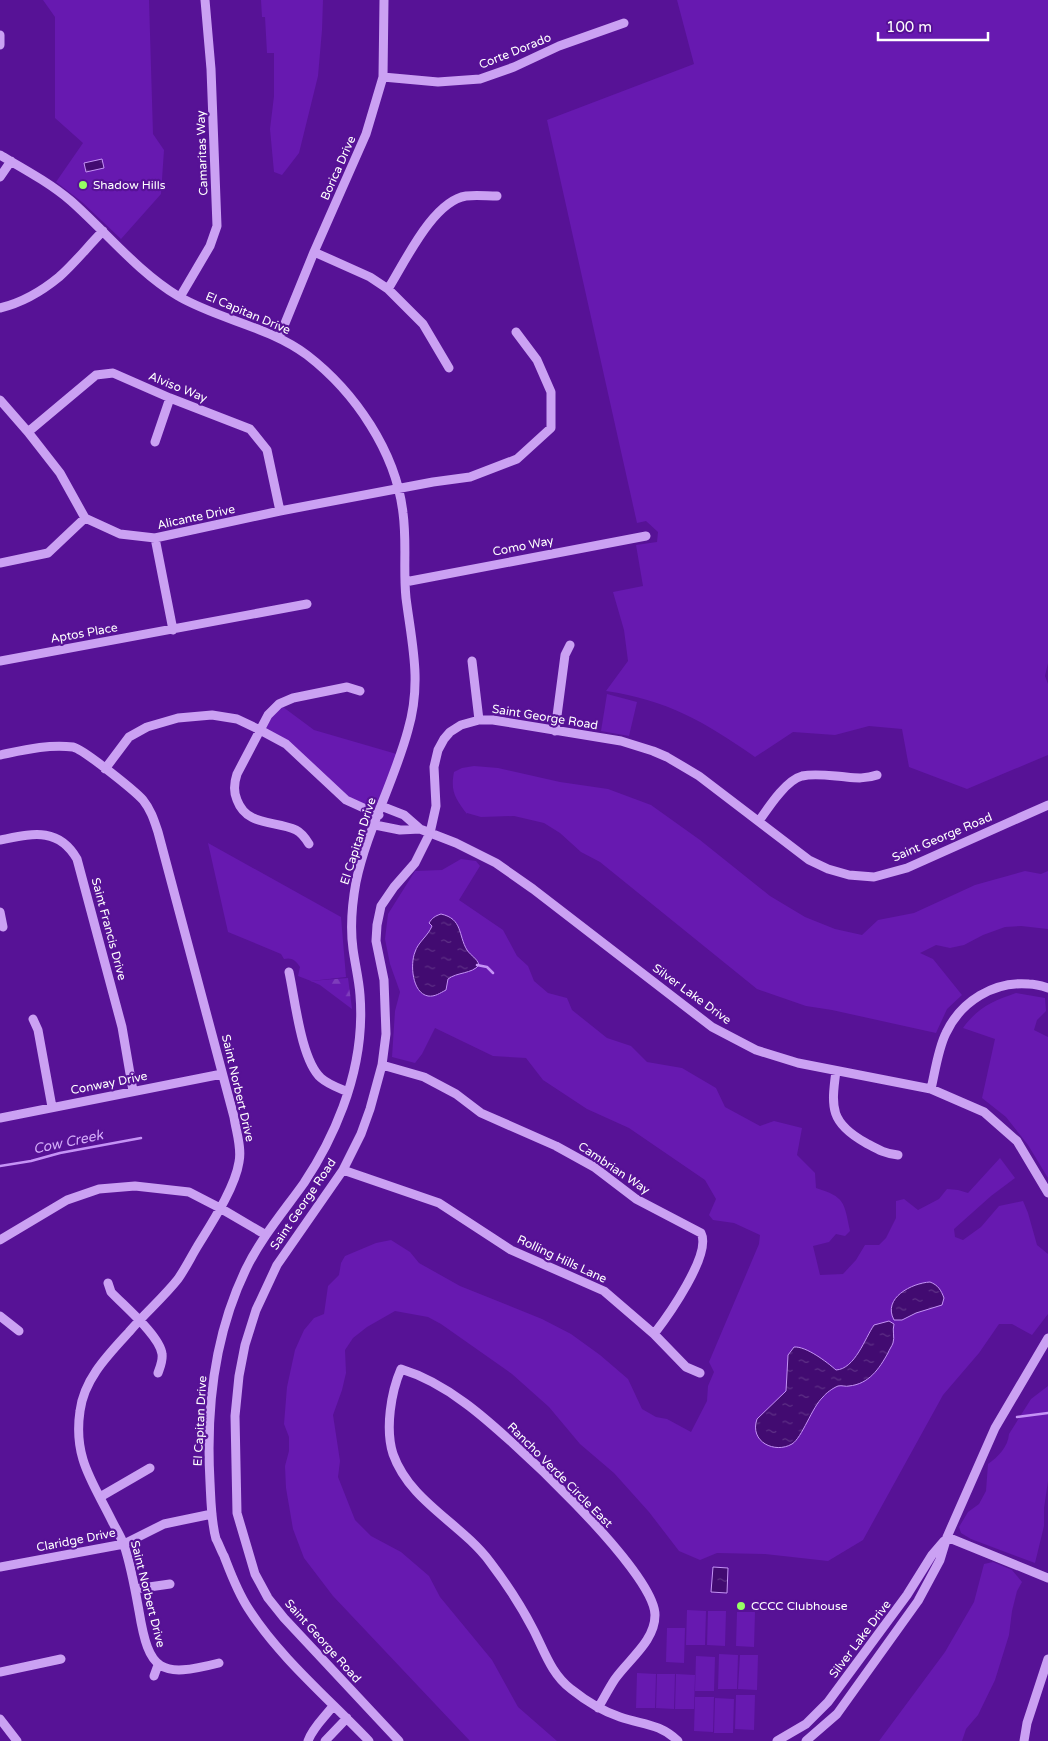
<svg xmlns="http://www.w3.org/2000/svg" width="1048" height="1741" font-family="'Varela Round',sans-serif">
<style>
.green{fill:#6719b0}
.forest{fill:url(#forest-firs)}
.water{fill:url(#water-ripples);stroke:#c593f6}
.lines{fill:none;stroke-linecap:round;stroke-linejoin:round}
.stream{stroke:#c593f6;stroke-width:2.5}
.minor{stroke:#cba1f3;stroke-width:9}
.poi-dot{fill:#96ff63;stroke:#571296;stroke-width:2}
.labels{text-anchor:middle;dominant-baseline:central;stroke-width:4.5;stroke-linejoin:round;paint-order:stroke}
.street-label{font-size:12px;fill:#fff;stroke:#571296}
.poi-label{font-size:12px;fill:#fff;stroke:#571296;text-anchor:start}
.water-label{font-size:14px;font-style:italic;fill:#d4adfa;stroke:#571296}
</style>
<defs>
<pattern id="forest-firs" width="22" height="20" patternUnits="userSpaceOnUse" patternTransform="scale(1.25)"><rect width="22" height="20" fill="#6719b0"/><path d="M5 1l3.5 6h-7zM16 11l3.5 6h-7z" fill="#7e3cbc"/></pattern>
<pattern id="water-ripples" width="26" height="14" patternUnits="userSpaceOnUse" patternTransform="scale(1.25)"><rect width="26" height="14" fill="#420b71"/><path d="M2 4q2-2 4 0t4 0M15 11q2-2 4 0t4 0" fill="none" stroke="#5e3086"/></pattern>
</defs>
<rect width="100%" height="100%" fill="#571296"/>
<path class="green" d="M43 0H149L153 134 164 150 161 194 121 239 82 202 56 182 83 143 55 118V17Z
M261 0H323L322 30 318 76 299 153 282 175 274 172 270 129 274 96V53H267L265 17H262Z
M677 0H1048V663L1045 676 1048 684V755L967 789 909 767 902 729 869 726 835 735 793 732 755 757C705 722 667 700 606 691L628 661 624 630 613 592 643 586 636 545 657 542 658 532 646 521 637 523 547 120 694 64Z
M607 694 637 702 629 736 601 731Z
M279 704 314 730 400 755 379 815 346 800 286 744 260 730Z
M474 766 498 768 560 782 608 789 651 805 700 840 770 896 805 917 835 929 862 935 878 920 914 913 975 885 1025 871 1041 874 1048 871V929L1021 926 1005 927 983 935 964 945 950 948 936 945 920 953 933 959 962 995 947 1009 936 1033 832 1010 806 1006 757 989 600 862 581 852 560 833 544 823 514 816 481 817 467 813V814C456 799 450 792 454 772L462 768Z
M208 843 341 917 346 977 311 981 298 976 300 967C296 960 291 957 284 959L281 954 228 932Z
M461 859 476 861 480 866 459 900 503 930 517 956 528 966 534 981 548 993 567 998 572 1010 607 1038 631 1046 647 1062 682 1068 716 1088 725 1107 760 1126 774 1121 802 1128 797 1155 815 1173 816 1188C845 1197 844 1202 850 1231L845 1236 836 1234 829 1242 813 1246 820 1275 843 1274 856 1260 865 1245H879L886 1238 896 1218V1201L904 1199 918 1210 939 1199 947 1189 958 1190 968 1193 1000 1158 1015 1178 991 1196 954 1229 955 1237 963 1240 981 1227 999 1206 1023 1201 1028 1213 1037 1245 1048 1254V1314L1032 1335 1012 1324H999L979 1353 943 1395 863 1540 828 1561 765 1554 717 1553 700 1560 679 1551 649 1512 614 1473 580 1444 549 1407 512 1374 441 1324 428 1317 395 1311 367 1327 353 1338 345 1350 346 1373 342 1390 333 1415 340 1461 338 1477 355 1520 371 1536 401 1552 429 1576 440 1597 492 1660 518 1707 557 1741H470L333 1596 304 1558 293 1529 286 1488 285 1466 289 1451V1437L284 1424 287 1387 295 1350 304 1330 314 1318 324 1314 328 1286 339 1275 341 1263 345 1256 376 1243 391 1240 410 1252 419 1263 460 1286 542 1319 571 1334 600 1355 628 1379 642 1409 656 1417 667 1419 691 1432 707 1401 708 1386 714 1372 709 1362 759 1244 760 1235 734 1223 713 1220 709 1215 716 1199 705 1180 629 1128 587 1109 543 1080 526 1058 493 1056 435 1028 422 1054 415 1063 392 1057 395 1011 400 992 390 964 385 939 388 914 415 871 442 870Z
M1016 993 1045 998 1046 1011 1037 1020 1034 1030 1048 1037V1178L1028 1145 1006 1117 982 1098 995 1039 963 1028C978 1007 993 1001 1016 993Z
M1048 1386V1481L1044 1508V1526L1035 1563 971 1539 961 1533 959 1527 968 1512 979 1504 986 1491 988 1464C998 1457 1008 1447 1009 1434L1031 1399Z
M993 1562 1012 1570 1022 1582 1017 1591 1012 1611 1009 1635 995 1680 978 1715 966 1729 962 1741H879L945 1652 974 1602 984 1564Z
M687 1610 706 1611 705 1645H686Z
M708 1611H726L725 1646 707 1645Z
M737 1612H755L754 1647 736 1646Z
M667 1628H685L684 1663 666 1662Z
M719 1654 738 1655 737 1689H718Z
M740 1655H758L757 1690 738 1689Z
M696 1656 715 1657 714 1691H695Z
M637 1673 656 1674 655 1708H636Z
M657 1674H675L674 1709 656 1708Z
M676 1674 695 1675 694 1709H675Z
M736 1695H755L754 1730 735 1729Z
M695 1697H714L713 1732 694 1731Z
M715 1698 734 1699 733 1733H714Z"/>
<path class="forest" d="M348 978 352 1009 320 985 311 981Z"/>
<path class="water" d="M102 159 104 168 86 172 84 163Z
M441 914C463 919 458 935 467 950 471 956 477 958 479 965 472 974 457 972 448 979L446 990C440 993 435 997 428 996 412 993 410 964 415 952 418 942 428 936 432 926L429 923C432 918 435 916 441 914Z
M930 1282C938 1285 941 1290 944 1298L942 1305 916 1313 902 1320H894C882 1298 912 1283 930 1282Z
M889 1321 894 1324C892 1331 895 1337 893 1343 892 1346 889 1350 888 1353 879 1369 869 1384 849 1386 846 1387 842 1385 838 1386 833 1388 826 1393 823 1397 812 1407 802 1438 792 1444 775 1454 749 1442 757 1419L786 1391 788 1355 794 1347C806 1346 827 1362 836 1370 855 1369 865 1338 874 1325Z
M713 1567 728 1568 727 1593 711 1592Z"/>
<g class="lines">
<path class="stream" d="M477 965 487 967 493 973
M0 1166 31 1161 60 1153 141 1138
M1017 1417 1048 1413"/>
<path class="minor" d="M0 45V35
M383 77 438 82 480 79 514 67 559 46 624 23
M0 155C24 169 50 183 71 201 106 232 138 272 178 296 219 320 268 326 307 355 355 392 396 452 403 513 407 542 403 570 406 598 412 645 422 682 408 730 394 782 367 830 356 882 352 904 350 927 353 949 355 964 359 980 360 995 363 1033 356 1072 343 1107 333 1134 320 1159 304 1183 284 1211 261 1238 246 1269 214 1335 206 1410 210 1482 211 1501 211 1521 216 1539 217 1540 223 1555 224 1556 231 1574 237 1591 248 1608 279 1657 328 1698 369 1741
M0 177 11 161
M314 252 370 277 388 289 423 324 449 368
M388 289C405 262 433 201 466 196 476 195 487 196 497 196
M180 297 210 246 217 226 211 69 205 0
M0 308C21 303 42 291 59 277 75 263 88 246 103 231
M279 338 314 252 366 134 383 77 384 0
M0 400 28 432 60 473 85 518 120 534 155 538 280 511 433 482 470 477 517 459 551 428V392L537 360 516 332
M28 432 96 375 113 373 170 398 250 429 267 450 280 511
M155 442 170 398
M155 538 173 630
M0 563 48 553 85 518
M405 582 646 536
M0 661 307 604
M472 661 479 720
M555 731 565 655 570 645
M0 755C24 750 48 744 73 747 83 749 135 791 143 800 151 810 154 820 158 832L234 1117C236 1131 242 1148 239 1162 235 1188 211 1224 197 1247 191 1257 185 1269 178 1279 163 1298 144 1314 129 1332 108 1355 84 1379 80 1411 73 1458 93 1482 112 1521 116 1529 121 1537 124 1545 131 1566 135 1589 139 1611 149 1672 160 1678 219 1663
M105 769 129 737 147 727 178 718 212 715 237 719 260 730 286 744 346 800 379 815
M381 806 404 815 420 829 456 843 496 863 533 889 712 1027 756 1050 798 1063 931 1089 984 1112 1017 1141 1048 1193
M759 821C768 808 786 780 802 776 816 773 832 776 846 777 856 778 866 779 877 775
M375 825 400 830 420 829
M0 840C31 834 58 826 77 859L122 1027 133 1091
M309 844C306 839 302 833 296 830 275 820 247 827 237 800 233 791 234 783 237 774L268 715 279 704 293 698 347 687 360 691
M0 912 3 927
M289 972C295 999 301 1060 321 1078 329 1085 339 1088 348 1092
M33 1019 38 1030 52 1107
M382 1065 424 1077 456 1094 481 1113 556 1146 594 1167 636 1199 701 1233C712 1254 668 1316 654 1334
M836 1071C831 1108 830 1123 866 1143 877 1149 885 1154 898 1155
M931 1089C935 1072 938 1049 946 1033 961 1001 994 981 1029 984 1035 984 1042 986 1048 988
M0 1118 222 1074
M343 1170 439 1203 511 1250 604 1291 654 1334 686 1367 700 1373
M0 1240 67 1200 99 1189 135 1186 189 1192 220 1208 266 1235
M108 1283 111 1292C124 1306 160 1336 162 1354 163 1361 160 1367 158 1373
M0 1316 19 1331
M100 1497 150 1468
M947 1537 1048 1578
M0 1567 124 1544 164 1524 212 1514
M135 1589 170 1584
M0 1672 61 1659
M154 1676 158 1665
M598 1708C604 1698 609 1688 615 1679 629 1659 655 1641 655 1615 655 1571 504 1431 465 1403 445 1388 424 1376 401 1369 391 1392 385 1429 393 1454 410 1502 461 1523 490 1562 506 1583 521 1606 533 1629 544 1650 551 1674 571 1689 586 1701 602 1711 620 1717 643 1725 659 1723 678 1741
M0 1719 17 1741
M308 1741C313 1727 324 1718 333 1706
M325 1741 347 1718
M399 1741 284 1618 268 1598 255 1574 237 1513 235 1416 239 1376 245 1345 256 1310 277 1265 343 1170 361 1134 370 1109 382 1065 386 1034 384 980 376 941 377 925 381 906 394 887 415 863 430 833 436 806 434 767 438 750 444 739 450 732 461 725 479 720H493L621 741 653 751 667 757 699 776 809 860 828 869 849 875 874 877 907 868 1048 805
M777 1741 806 1724 828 1702 907 1595 932 1555 944 1541
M806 1741 837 1714 918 1601 940 1560 947 1537 995 1428 1048 1338
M1024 1741 1027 1723 1048 1659"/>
</g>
<g class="poi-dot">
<circle cx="83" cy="185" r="5"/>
<circle cx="741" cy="1606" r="5"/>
</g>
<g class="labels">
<g class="street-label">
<text transform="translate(515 51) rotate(-22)">Corte Dorado</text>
<text transform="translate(202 153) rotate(-92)">Camaritas Way</text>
<text transform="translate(338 168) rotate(-66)">Borica Drive</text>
<text transform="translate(248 313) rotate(23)">El Capitan Drive</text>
<text transform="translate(178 387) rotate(22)">Alviso Way</text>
<text transform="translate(196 517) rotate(-12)">Alicante Drive</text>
<text transform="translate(523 546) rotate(-11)">Como Way</text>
<text transform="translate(84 633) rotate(-10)">Aptos Place</text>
<text transform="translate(545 717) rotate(9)">Saint George Road</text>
<text transform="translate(942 837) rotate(-23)">Saint George Road</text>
<text transform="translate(358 841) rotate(-72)">El Capitan Drive</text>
<text transform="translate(109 929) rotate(75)">Saint Francis Drive</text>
<text transform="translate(692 994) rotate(36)">Silver Lake Drive</text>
<text transform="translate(109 1083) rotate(-11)">Conway Drive</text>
<text transform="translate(238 1088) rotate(77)">Saint Norbert Drive</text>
<text transform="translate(614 1168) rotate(34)">Cambrian Way</text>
<text transform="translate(303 1204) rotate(-56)">Saint George Road</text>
<text transform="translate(562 1259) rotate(25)">Rolling Hills Lane</text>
<text transform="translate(200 1421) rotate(-87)">El Capitan Drive</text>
<text transform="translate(560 1475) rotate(45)">Rancho Verde Circle East</text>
<text transform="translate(76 1540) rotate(-11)">Claridge Drive</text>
<text transform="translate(148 1594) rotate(76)">Saint Norbert Drive</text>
<text transform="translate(860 1639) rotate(-53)">Silver Lake Drive</text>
<text transform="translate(323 1641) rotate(48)">Saint George Road</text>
</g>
<g class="poi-label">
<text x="93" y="185">Shadow Hills</text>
<text x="751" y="1606">CCCC Clubhouse</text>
</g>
<g class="water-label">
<text transform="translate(68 1142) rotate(-12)">Cow Creek</text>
</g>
</g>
<path d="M878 32v8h110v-8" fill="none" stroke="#ffffff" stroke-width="2.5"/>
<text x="886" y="32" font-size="15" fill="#ffffff" stroke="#571296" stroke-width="4" paint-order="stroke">100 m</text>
</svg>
